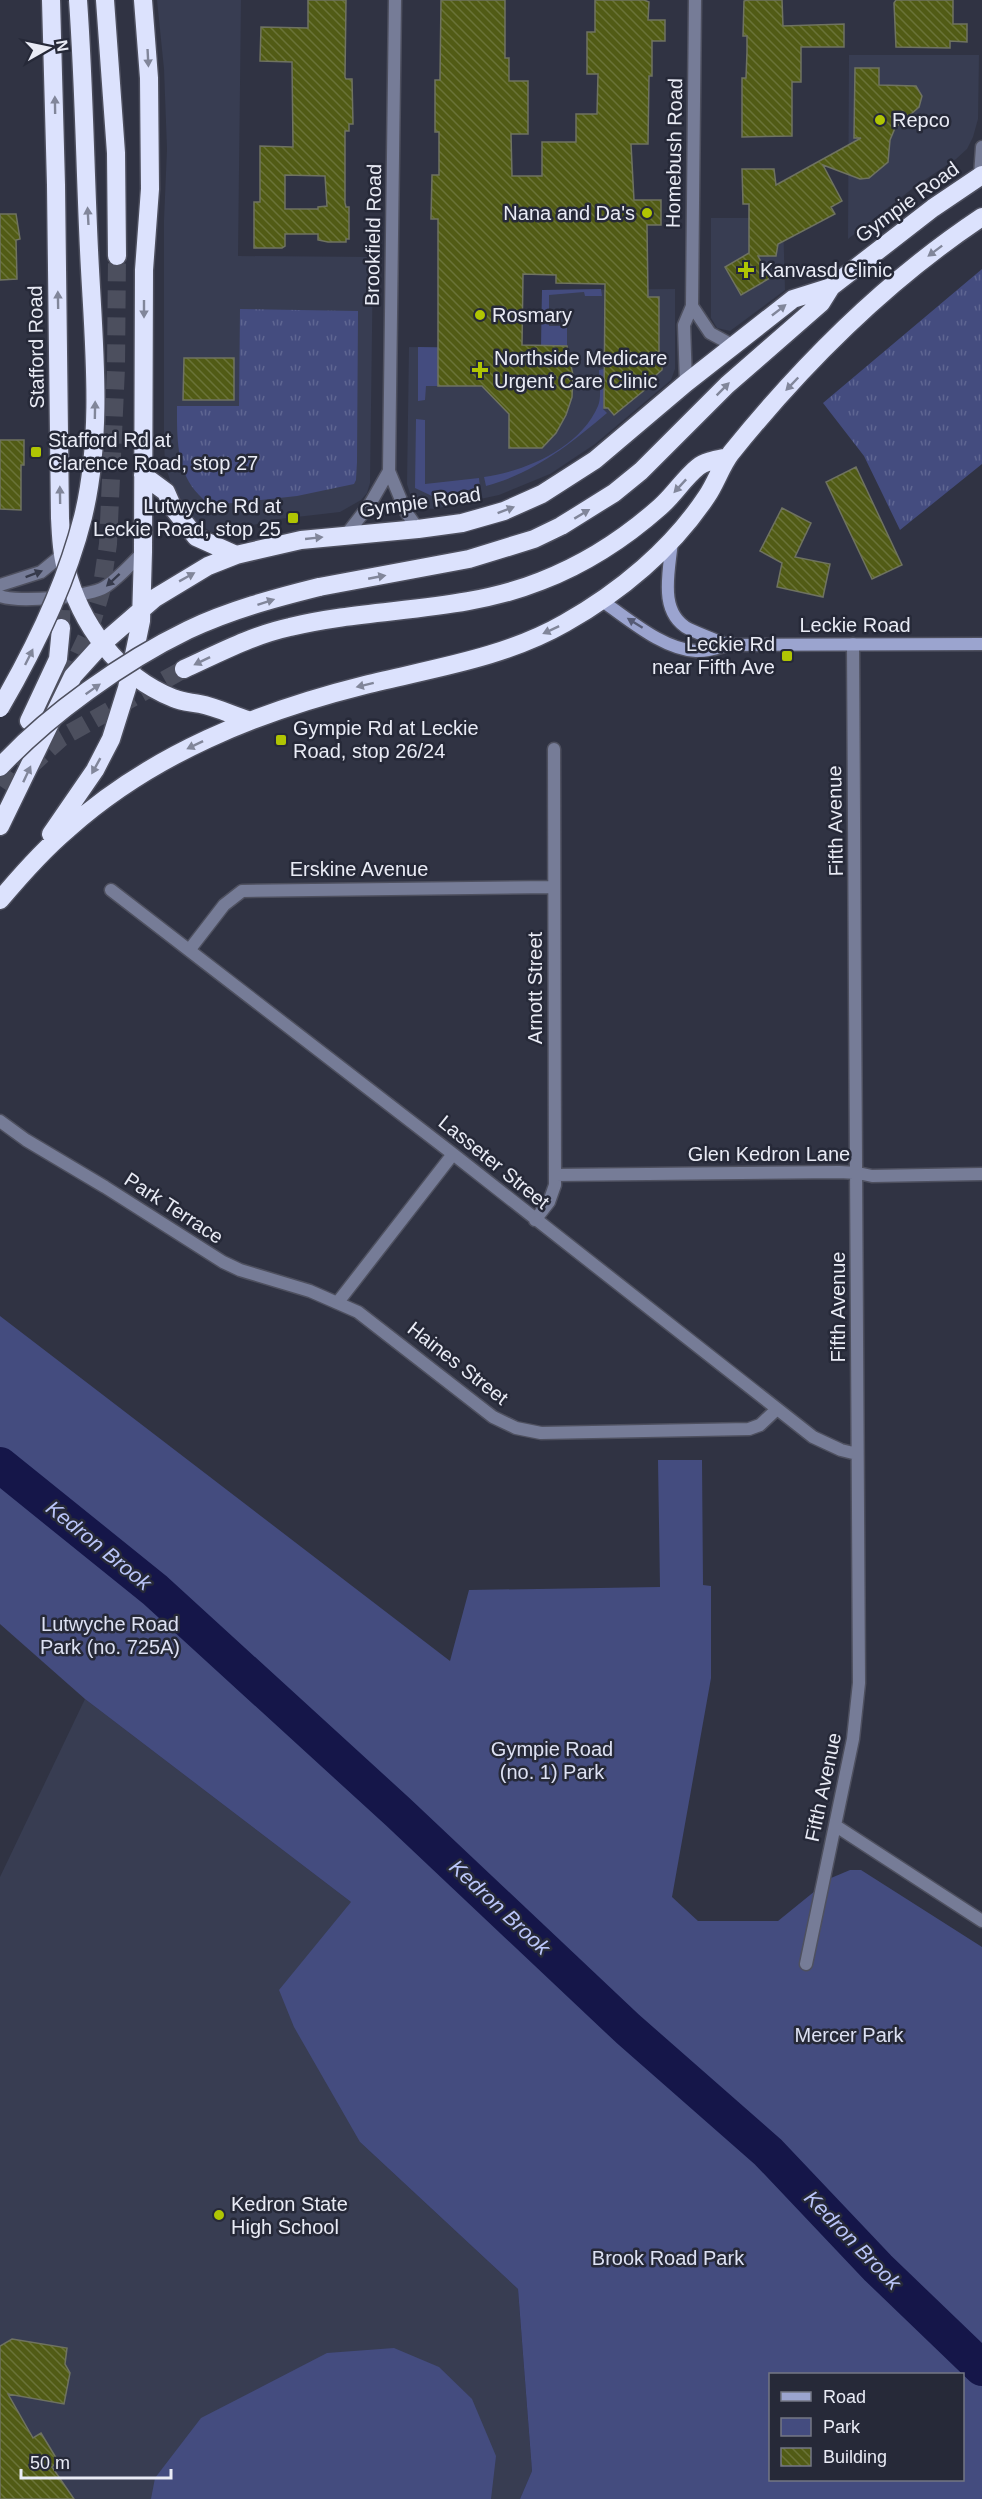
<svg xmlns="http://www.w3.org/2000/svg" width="982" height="2499" font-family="Arial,sans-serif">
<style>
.built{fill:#383d52}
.grass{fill:url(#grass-tufts)}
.green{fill:#444c7f;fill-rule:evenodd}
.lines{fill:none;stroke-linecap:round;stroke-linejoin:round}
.river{stroke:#151649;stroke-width:36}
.building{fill:url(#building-back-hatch);stroke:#6f7361;stroke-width:1.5;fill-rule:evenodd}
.highway-tunnel{stroke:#4c4f5e;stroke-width:18;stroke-dasharray:18 9;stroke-linecap:butt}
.street-casing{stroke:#4e505f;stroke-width:15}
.secondary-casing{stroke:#4e505f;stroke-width:15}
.highway-casing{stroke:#4e505f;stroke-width:21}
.street{stroke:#767c97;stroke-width:12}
.secondary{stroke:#9ba4cf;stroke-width:12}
.highway{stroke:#dce2fd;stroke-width:18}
.highway-bridge-casing{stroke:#4e505f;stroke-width:21;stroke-linecap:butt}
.highway-bridge{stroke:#dce2fd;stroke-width:18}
.oneway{fill:#81869a}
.oneway2{fill:#363a4b}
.oneway3{fill:#555a74}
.poi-dot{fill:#b0c503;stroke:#262938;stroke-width:2}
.labels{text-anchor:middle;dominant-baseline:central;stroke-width:5;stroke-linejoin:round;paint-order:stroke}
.poi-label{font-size:20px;fill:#e9ebf5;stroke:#262938;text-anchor:start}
.street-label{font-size:20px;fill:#e9ebf5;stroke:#262938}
.park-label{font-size:20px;fill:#dde1f3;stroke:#262938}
.water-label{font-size:21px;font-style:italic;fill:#bbc6fa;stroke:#262938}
</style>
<defs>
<pattern id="grass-tufts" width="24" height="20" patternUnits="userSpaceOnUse" patternTransform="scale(1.5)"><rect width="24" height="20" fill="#444c7f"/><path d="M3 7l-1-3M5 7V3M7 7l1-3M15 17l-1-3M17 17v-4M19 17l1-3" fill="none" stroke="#5f6692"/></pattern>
<pattern id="building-back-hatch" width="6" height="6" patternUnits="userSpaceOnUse" patternTransform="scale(1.5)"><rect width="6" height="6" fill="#515b15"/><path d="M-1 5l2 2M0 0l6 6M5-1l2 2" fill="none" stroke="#6a7338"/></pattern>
</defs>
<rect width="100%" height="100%" fill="#303343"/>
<path class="built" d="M157 0H241L238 256 373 257 370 483 367 493 361 500 340 512 279 519 223 532H211L193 519 179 500 171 483 165 465 164 441V220L167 149 164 69Z
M849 55H979L978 119 973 137 967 149 956 159 917 185 848 239Z
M711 218H783L785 290 730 331 717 328 711 318Z
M675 289V369L671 380 595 444 550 474 499 495 434 509 424 508 413 503 407 484 409 347 541 349 542 290Z
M85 1699 351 1902 360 2142 518 2289 532 2471 520 2499H0V1877Z"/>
<path class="grass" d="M982 269V464L900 530 864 456 823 403Z
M240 309 358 311 357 462 356 480 354 484 297 496 214 505C207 504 204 500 199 495 176 472 177 436 177 406H239Z"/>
<path class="green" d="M601 289 602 296H585L584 292 549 295V326H567V346L547 345 546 354 438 357V386H426L425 400 418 401V347L541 349 542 290Z
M604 369 603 409 607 413C569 445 534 473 486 486L484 477C526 471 580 448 598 406 602 397 599 380 599 370Z
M416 419 425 420V484L479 478 480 488 432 496 415 488Z
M0 1316 450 1661 469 1590 660 1587 658 1460H702L703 1585 711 1586V1678L672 1897 698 1921H778L831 1878 850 1870H861L982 1947V2499H520L532 2471 518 2289 360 2142 294 2027 279 1990 351 1902 85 1699 0 1624ZM770 2374H962V2480H770Z
M394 2348 439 2367 472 2399 496 2456 491 2499H151L155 2478 201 2418 327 2353Z"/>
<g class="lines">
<path class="river" d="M0 1465 155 1590 398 1812 628 2029 768 2152 878 2268 982 2368"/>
</g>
<path class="building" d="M308 0H346L345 77 346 79H352L353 124H349V131H345V203L346 207H349V239H346V242H328L318 240V234H285V246L282 248H254V202H260V146L293 147 292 62 260 61 261 27 308 28ZM285 175 325 176 327 206 318 207V209H285Z
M441 0H505V58H509V81H528V134H511L512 176H542V142H576V114H597L598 74H587V32H595V0H644L649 2 648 20H665V41H652V76H649L648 144H631L634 200H661V225H647L648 297H659V356H663L662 370 655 376 658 379 614 415 608 408H604L605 284 556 283V275L523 274 522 345 567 346 573 375 572 397 566 415 556 433 542 448H509V414L482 386H438V219H431L432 175H439V132H435V80H440Z
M748 0H782L783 26 844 24V47H801V82H792V136L742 137V78H746L747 52V36H743L744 1Z
M896 0H953V24H967V42L950 41V48L896 47 894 3Z
M855 68H879V85L916 86 922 96 919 107 895 128 890 140 888 162 869 178 860 179 823 165 842 201 831 207 835 214 778 244 776 256H758L770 278 741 295 725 267 749 253V204H743L742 169H774L776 185 861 138H854Z
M0 214H16L20 239 16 240 17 279 0 280Z
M184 358H234V400H183Z
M0 440H24V465H21V510L0 509Z
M856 467 902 565 872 579 826 482Z
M782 508 811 523 795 557 830 564 823 597 777 587 782 563 760 551Z
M12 2339 67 2348 65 2364 70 2373 64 2404 8 2394 33 2438 41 2433 58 2461 52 2467 74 2499H0V2346Z"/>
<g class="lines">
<path class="highway-tunnel" d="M61 628 62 582
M67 679 89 632 101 592 108 544 116 368 117 256
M29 767 61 738 184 669
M0 786 27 747"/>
<g class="street-casing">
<path id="street" d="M395 0 389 471 406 512 418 529
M980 176 982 147
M692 306 710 333 734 346
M686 383 684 325 692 306 695 0
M346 535 370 504 389 471
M0 585 41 572 63 554
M0 596C17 603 90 597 105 587 119 578 131 564 143 552
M111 890 453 1154 813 1437 841 1450 857 1454
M190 949 224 905 242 891 554 887
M0 1121 26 1140 105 1187 223 1262 240 1270 310 1291 358 1312 493 1417 516 1428 541 1433 749 1429 760 1425 777 1409
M555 1175 839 1172 858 1173 872 1176 982 1174
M535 1220 549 1202 555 1185 554 749
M338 1302 453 1154
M836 1826 982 1921
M806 1964 853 1739 859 1683 853 644"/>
</g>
<g class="secondary-casing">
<path id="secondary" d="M672 540C670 569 657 612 689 629 702 635 715 640 728 645
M602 601C629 619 662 649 696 651 707 652 718 648 728 645L982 644"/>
</g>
<g class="highway-casing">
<path id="highway" d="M51 0 56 185 60 518C61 534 61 552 66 568 80 624 118 676 173 698 182 702 190 702 200 704 216 707 232 715 248 720
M105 0 116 153 117 256
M143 475 166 492 173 508 196 537 236 555
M319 587 469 559 534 539 561 526 614 493 641 471 727 385 821 303 831 287
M184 669C219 653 253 635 290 627 373 607 461 613 541 581 585 564 625 538 660 507 674 495 684 478 698 467 705 461 719 459 728 457
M29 721 58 659 61 628
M0 826 73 676 102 644 155 598 208 566 236 555 301 540 418 529 462 523 504 511 542 494 595 460 686 383 793 299 831 287 933 208 982 175
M51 834 95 770 111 739 127 688 141 621 143 552 144 270 150 189 149 78 143 0
M0 900C21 875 43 850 68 829 152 754 257 712 365 685 433 668 504 658 565 623 620 592 672 549 707 496 716 483 721 466 731 453 802 365 887 280 982 217"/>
</g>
<use href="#street" class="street"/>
<use href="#secondary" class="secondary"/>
<use href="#highway" class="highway"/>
<g class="highway-bridge-casing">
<path id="highway-bridge" d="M0 708C35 648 66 585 83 517 104 430 93 338 89 250 85 167 84 83 78 0
M0 767C48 715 124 661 188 630 230 610 275 598 319 587"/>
</g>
<use href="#highway-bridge" class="highway-bridge"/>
</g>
<defs><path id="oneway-solid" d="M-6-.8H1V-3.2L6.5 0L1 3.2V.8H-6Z" transform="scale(1.5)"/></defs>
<g class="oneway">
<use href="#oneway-solid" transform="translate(148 58) rotate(87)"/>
<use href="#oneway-solid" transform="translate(55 105) rotate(-91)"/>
<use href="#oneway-solid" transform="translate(88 216) rotate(-93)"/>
<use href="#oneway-solid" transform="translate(935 251) rotate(143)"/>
<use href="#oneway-solid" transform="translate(58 300) rotate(-91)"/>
<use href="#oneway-solid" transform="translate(144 309) rotate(90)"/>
<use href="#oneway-solid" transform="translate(779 310) rotate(-38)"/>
<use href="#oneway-solid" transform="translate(792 384) rotate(134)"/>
<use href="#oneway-solid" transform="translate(723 389) rotate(-45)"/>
<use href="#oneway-solid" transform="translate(95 410) rotate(-89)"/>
<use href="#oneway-solid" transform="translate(680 486) rotate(133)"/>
<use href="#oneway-solid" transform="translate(60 495) rotate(-91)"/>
<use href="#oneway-solid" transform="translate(506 510) rotate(-21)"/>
<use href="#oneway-solid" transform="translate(582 514) rotate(-31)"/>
<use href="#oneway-solid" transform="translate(314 538) rotate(-6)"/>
<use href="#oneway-solid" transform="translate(187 577) rotate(-29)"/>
<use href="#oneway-solid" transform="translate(377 577) rotate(-11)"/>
<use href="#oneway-solid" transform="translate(266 602) rotate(-18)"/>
<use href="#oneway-solid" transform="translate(551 630) rotate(155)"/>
<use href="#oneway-solid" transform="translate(29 657) rotate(-64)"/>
<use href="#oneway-solid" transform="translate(202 661) rotate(154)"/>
<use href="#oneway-solid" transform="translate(365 685) rotate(166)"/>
<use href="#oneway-solid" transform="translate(93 689) rotate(-35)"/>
<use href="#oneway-solid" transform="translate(195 745) rotate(154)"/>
<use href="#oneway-solid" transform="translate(96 766) rotate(119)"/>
<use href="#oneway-solid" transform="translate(27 774) rotate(-65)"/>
</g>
<g class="oneway2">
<use href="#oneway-solid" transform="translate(34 574) rotate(-21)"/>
<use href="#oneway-solid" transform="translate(113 580) rotate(137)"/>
</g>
<use class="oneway3" href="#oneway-solid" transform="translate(635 623) rotate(-148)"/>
<g class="poi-dot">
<circle cx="880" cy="120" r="6"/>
<circle cx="647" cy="213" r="6"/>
<path d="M743 261h6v6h6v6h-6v6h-6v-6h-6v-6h6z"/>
<circle cx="480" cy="315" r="6"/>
<path d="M477 361h6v6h6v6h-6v6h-6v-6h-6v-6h6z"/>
<rect x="30" y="446" width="12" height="12" rx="3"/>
<rect x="287" y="512" width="12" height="12" rx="3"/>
<rect x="781" y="650" width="12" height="12" rx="3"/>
<rect x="275" y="734" width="12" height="12" rx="3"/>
<circle cx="219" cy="2215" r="6"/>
</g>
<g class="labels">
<g class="poi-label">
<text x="892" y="120">Repco</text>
<text x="635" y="213" text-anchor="end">Nana and Da's</text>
<text x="760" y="270">Kanvasd Clinic</text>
<text x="492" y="315">Rosmary</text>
<text x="494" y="358">Northside Medicare<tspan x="494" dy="23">Urgent Care Clinic</tspan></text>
<text x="48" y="440">Stafford Rd at<tspan x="48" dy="23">Clarence Road, stop 27</tspan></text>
<text x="281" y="506" text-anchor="end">Lutwyche Rd at<tspan x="281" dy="23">Leckie Road, stop 25</tspan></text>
<text x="775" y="644" text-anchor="end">Leckie Rd<tspan x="775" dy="23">near Fifth Ave</tspan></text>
<text x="293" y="728">Gympie Rd at Leckie<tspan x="293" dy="23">Road, stop 26/24</tspan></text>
<text x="231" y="2204">Kedron State<tspan x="231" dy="23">High School</tspan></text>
</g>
<g class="street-label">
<text transform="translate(674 153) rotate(-89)">Homebush Road</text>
<text transform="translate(907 202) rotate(-36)">Gympie Road</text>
<text transform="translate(373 235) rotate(-89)">Brookfield Road</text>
<text transform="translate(36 347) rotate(-91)">Stafford Road</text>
<text transform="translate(420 502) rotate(-8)">Gympie Road</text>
<text x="855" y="625">Leckie Road</text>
<text transform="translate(835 821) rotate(-91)">Fifth Avenue</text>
<text x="359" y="869">Erskine Avenue</text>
<text transform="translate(535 988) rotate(-90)">Arnott Street</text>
<text x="769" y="1154">Glen Kedron Lane</text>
<text transform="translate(494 1162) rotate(39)">Lasseter Street</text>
<text transform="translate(174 1208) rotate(33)">Park Terrace</text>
<text transform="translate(838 1307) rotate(-90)">Fifth Avenue</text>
<text transform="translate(458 1363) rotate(38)">Haines Street</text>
<text transform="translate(823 1787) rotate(-78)">Fifth Avenue</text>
</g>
<g class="park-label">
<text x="110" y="1624">Lutwyche Road<tspan x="110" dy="23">Park (no. 725A)</tspan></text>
<text x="552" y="1749">Gympie Road<tspan x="552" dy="23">(no. 1) Park</tspan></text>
<text x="849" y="2035">Mercer Park</text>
<text x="668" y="2258">Brook Road Park</text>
</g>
<g class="water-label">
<text transform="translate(99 1545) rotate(39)">Kedron Brook</text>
<text transform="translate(500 1907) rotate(43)">Kedron Brook</text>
<text transform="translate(853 2240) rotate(46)">Kedron Brook</text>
</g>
</g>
<rect x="769" y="2373" width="195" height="108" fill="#262938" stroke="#747784" stroke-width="1.5"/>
<rect x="781" y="2392" width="30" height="9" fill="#9ba4cf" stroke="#747784" stroke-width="1.5"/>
<text x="823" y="2403" font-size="18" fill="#e9ebf5">Road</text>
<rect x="781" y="2418" width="30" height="18" fill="#444c7f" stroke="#747784" stroke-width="1.5"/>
<text x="823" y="2433" font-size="18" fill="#e9ebf5">Park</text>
<rect x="781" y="2448" width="30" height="18" fill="url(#building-back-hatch)" stroke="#747784" stroke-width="1.5"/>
<text x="823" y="2463" font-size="18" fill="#e9ebf5">Building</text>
<g transform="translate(48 48) rotate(81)" stroke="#262938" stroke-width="4.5" paint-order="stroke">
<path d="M0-4.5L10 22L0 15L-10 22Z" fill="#e9ebf5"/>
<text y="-9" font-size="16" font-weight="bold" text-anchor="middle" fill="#e9ebf5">N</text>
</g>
<path d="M21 2469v9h150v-9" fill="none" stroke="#e9ebf5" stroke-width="3"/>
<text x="30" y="2469" font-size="18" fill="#e9ebf5" stroke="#262938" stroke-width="4.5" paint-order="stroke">50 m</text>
</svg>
